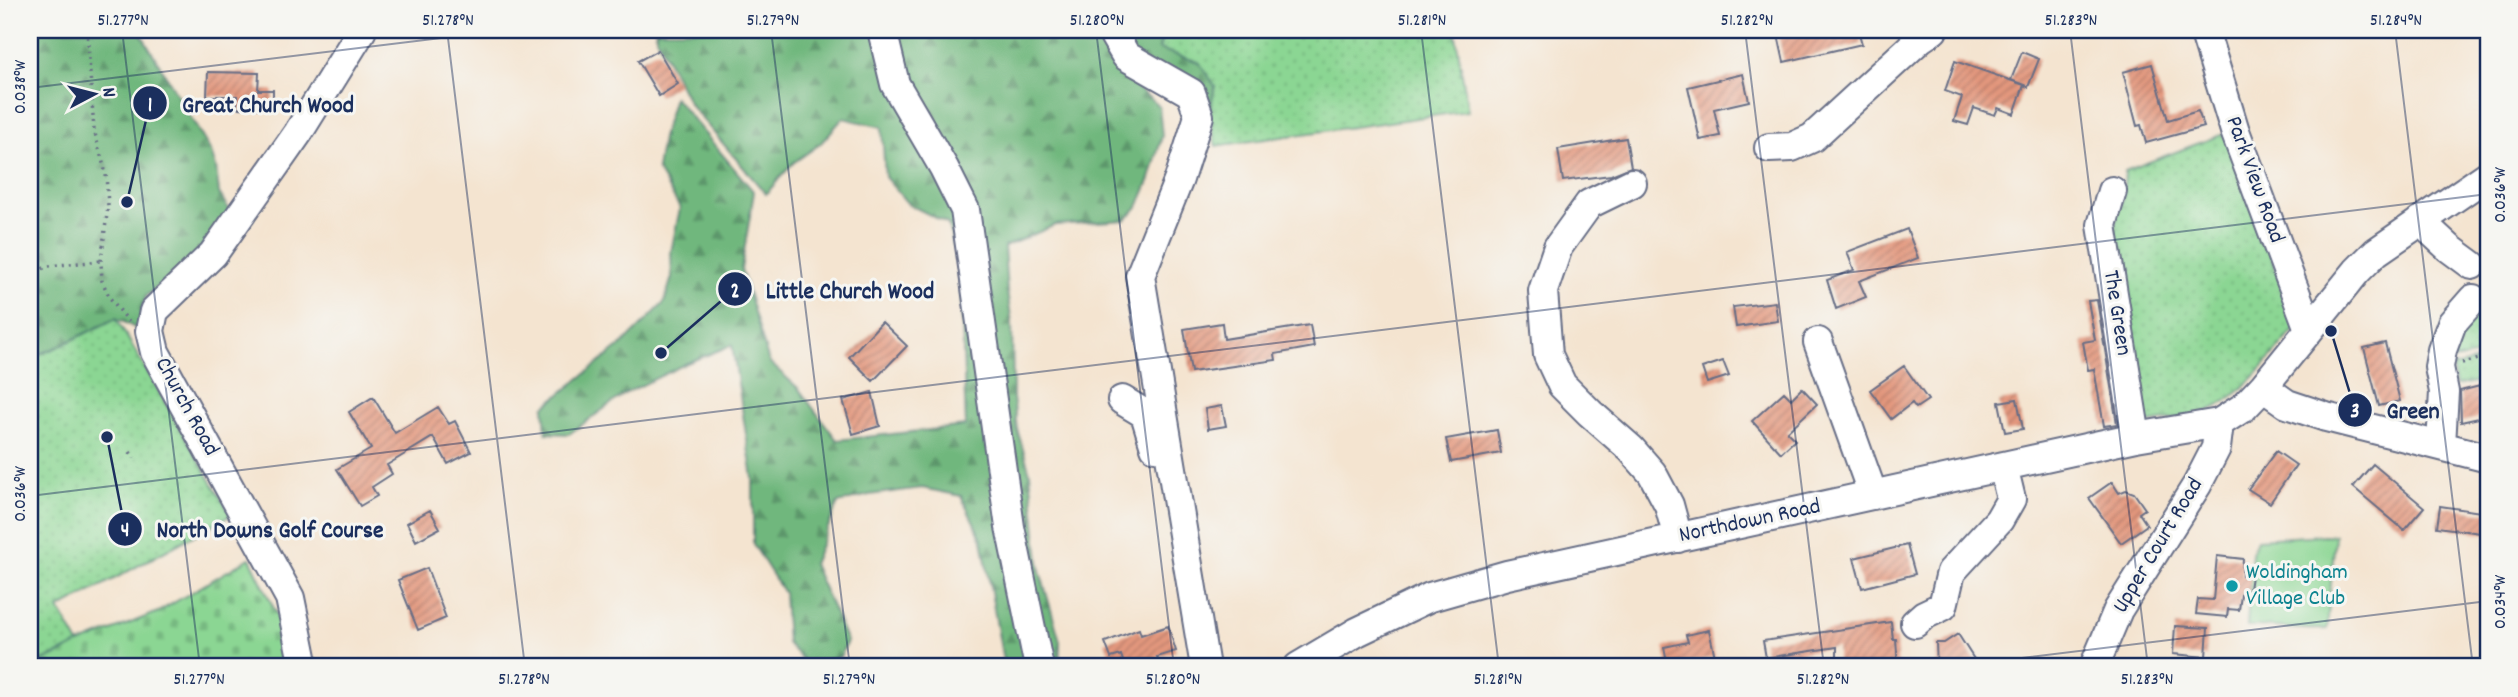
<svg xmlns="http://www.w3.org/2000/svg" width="2518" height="697" font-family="Dekko,sans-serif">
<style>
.grass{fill:url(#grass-dots);stroke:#538278;stroke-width:2}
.forest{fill:url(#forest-firs);stroke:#46736e;stroke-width:2}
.cemetery{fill:url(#cemetery-stones);stroke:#538278;stroke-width:2}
.garden{fill:#8bd693;stroke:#538278;stroke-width:2}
.building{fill:url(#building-hatch)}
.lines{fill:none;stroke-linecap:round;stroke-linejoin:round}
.minor-casing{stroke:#676e86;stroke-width:32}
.path{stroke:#676e86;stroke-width:3.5;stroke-dasharray:2 5;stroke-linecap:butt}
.minor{stroke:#fff;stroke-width:28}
.ticks{fill:none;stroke:#1b2f5e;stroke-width:2;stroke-opacity:0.45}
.culture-dot{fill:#0f9aa8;stroke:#f6f6f2;stroke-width:2.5}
.labels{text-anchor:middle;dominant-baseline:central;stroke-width:6;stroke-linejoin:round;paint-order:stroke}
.street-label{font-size:23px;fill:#1b2f5e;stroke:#f6f6f2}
.culture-label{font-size:23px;fill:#0d838f;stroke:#f6f6f2;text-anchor:start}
.leader{fill:none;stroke:#1b2f5e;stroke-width:2.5}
.callout-dot{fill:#1b2f5e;stroke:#f6f6f2;stroke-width:2.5}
.mark-label{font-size:21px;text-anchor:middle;font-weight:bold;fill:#fff}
.callout-label{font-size:24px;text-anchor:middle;font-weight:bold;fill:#1b2f5e;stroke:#f6f6f2;stroke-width:6;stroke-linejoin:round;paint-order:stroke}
.neatline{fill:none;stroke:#1b2f5e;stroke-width:2.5}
.ticks-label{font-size:18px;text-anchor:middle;fill:#1b2f5e}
</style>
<defs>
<pattern id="grass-dots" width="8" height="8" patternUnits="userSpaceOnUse" patternTransform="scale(1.75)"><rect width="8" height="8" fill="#8bd693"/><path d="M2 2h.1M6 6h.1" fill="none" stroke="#77b881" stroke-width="1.8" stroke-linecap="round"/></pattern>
<pattern id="forest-firs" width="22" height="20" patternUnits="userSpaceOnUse" patternTransform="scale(1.75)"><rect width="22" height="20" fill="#70b77d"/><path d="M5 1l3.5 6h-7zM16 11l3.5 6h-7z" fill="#5b956a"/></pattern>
<pattern id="cemetery-stones" width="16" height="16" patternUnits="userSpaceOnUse" patternTransform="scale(1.75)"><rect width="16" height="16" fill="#8bd693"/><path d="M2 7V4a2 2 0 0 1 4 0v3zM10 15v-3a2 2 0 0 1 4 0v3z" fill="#77b881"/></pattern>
<pattern id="building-hatch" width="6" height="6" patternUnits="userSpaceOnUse" patternTransform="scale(1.75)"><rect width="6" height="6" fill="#e3977d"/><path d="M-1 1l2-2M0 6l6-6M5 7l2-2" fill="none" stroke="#b77c6a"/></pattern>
</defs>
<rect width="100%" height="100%" fill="#f6f6f2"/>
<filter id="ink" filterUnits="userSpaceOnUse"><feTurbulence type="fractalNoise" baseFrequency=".0143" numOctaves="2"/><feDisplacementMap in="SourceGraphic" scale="14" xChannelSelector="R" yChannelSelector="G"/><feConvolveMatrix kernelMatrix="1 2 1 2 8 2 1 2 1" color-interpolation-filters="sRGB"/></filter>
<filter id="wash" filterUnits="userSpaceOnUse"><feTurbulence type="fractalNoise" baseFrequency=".00686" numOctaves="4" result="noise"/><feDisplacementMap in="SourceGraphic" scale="28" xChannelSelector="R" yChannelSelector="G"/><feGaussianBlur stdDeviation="1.57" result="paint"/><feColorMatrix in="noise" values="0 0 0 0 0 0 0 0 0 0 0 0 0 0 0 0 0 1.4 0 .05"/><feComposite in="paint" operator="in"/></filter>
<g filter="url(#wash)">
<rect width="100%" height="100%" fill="#f4e4d0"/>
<path class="grass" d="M1164 30H1455L1468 111 1216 146 1209 115 1159 49Z
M2226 133 2297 327C2268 359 2240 404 2196 415 2179 419 2160 421 2143 424L2113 230 2123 199 2125 171Z
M2473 312 2477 324 2488 323V353L2450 361 2460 327Z
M116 318 231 515 59 609 79 644 30 667V358L60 346Z
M2488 359V379L2456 386 2452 367Z"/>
<path class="forest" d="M30 30H139L211 152 216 167 219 193 230 211 193 259 146 296 137 329 116 318 60 346 30 358Z
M656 30H1164L1159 49 1199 62 1215 86 1209 115 1137 59 1124 77 1159 106 1162 136 1150 179 1138 207 1125 220 1055 225 1004 247 1007 292 1012 323 1013 398 1017 429 1030 473 1040 571 1060 641 1059 667H1004L982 539 961 496 922 488 869 495 838 503 813 564 847 641 840 657 807 665 787 643 784 593 753 544V478L732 345 687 363 626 393 569 434 546 433 544 407 624 343 664 303 672 277 671 252 680 208 657 169 662 138 674 97 754 192 741 269 769 362 798 388 837 440 966 426 960 273 948 224 908 204 885 177 882 127 843 118 820 144 793 163 766 194 690 105 656 37Z"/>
<path class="cemetery" d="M250 558 279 619 288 667H31L79 644 158 612Z"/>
<path class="garden" d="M2324 535 2335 536 2327 629C2300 631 2274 625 2247 626L2252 553 2257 539Z"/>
<g id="blocks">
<path class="building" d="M1777 30H1858L1862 44 1784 62Z
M658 50 678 84 659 96 638 61Z
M2022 52 2039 59 2028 87 2024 85 2014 114 1998 108 1995 115 1974 108 1968 125 1954 121 1962 97 1945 91 1955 61 2024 85 2011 80Z
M2152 64 2168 120 2198 111 2204 127 2146 143 2141 125 2137 126 2123 72Z
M208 72 259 73 258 90H273V109L237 108V96H207Z
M1743 74 1749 101 1714 109 1720 136 1700 140 1688 87Z
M1626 138 1631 167 1611 175 1563 181 1558 149Z
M1907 229 1918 258 1859 281 1866 297 1836 309 1827 280 1854 270 1847 252Z
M2097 300 2117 424 2104 426 2094 369 2088 370 2083 342 2095 340 2088 301Z
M1775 302 1778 321 1736 327 1733 307Z
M882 322 907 346 873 381 849 357Z
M1222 323 1224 339 1310 325 1314 347 1275 354 1276 360 1191 372 1184 329Z
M2385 343 2400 401 2379 406 2364 348Z
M1723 361 1729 376 1707 383 1702 368Z
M1904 366 1928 400 1916 408 1912 403 1891 419 1870 390Z
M2488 384V416L2461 422 2460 391Z
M1802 388 1817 404 1787 432 1795 440 1781 453 1752 421 1784 392 1791 399Z
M872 392 880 426 853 434 843 400Z
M373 397 395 433 438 407 449 424 455 421 471 452 448 464 433 437 387 465 392 474 372 487 377 496 360 506 337 469 371 449 349 412Z
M2017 399 2023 429 2005 432 1999 402Z
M1222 406 1226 426 1208 429 1205 409Z
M1497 430 1501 453 1451 462 1446 439Z
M2276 451 2296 465 2270 503 2248 489Z
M2373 464 2424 507 2404 530 2353 487Z
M2112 482 2119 493 2126 490 2134 493 2145 509 2139 513 2147 525 2121 543 2089 498Z
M2440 506 2488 513V534L2437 527Z
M430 510 440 528 416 541 407 523Z
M1907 545 1915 574 1862 588 1854 558Z
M2217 556 2243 559 2242 575 2251 576 2248 596 2241 595 2239 610 2228 609 2227 617 2196 614 2198 599 2213 600Z
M427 568 446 618 418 630 398 580Z
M1891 622 1893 639H1896L1898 667H1837V647L1766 658 1763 641Z
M1168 626 1176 651 1157 657 1161 667H1125L1121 655 1111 658 1105 642 1139 629 1141 635Z
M2175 626 2208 628 2206 657 2173 654Z
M1709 630 1715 657 1668 667 1664 647 1688 642 1686 635Z
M1958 634 1979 667H1937L1936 643H1944Z"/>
</g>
</g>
<g filter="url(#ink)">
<use href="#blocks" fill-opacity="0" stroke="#676e86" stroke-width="2"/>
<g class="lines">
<g class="minor-casing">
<path id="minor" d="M882 30 895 84 944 168 965 210 1010 527 1039 667
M1111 30 1126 56 1191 93 1199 116 1179 179 1140 276 1205 667
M2204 30 2235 131 2309 329
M1769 148 1792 147 1812 138 1921 38 1933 30
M1632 183 1589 204 1558 247 1543 291 1548 355 1562 385 1590 413 1631 449 1652 473 1669 505 1678 538
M2112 191 2102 225 2136 437
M2420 221 2449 248 2472 265
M1818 342 1873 495
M2263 387 2287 404 2326 417 2488 458
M1122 400 1145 414 1155 447
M2441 445 2444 392 2439 367 2442 350 2452 323 2473 299
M1915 623 1924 615 1943 606 1951 572 1999 520 2011 499 2003 466
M304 667 290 598 155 352 150 331 154 311 213 254 298 133 362 30
M1298 667 1357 632 1430 597 1507 575 2136 437 2219 423 2244 407 2263 387 2357 271 2376 252 2488 175
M2094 667 2118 610 2197 485 2216 448 2219 423"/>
</g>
<path class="path" d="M87 30 94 130 106 174 108 206 101 261 102 281 110 298 129 322
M30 275 48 266 101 261
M2462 363 2488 357
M130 452 134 458"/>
<use href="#minor" class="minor"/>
</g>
</g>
<path class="ticks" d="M122 30 200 667M447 30 525 667M771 30 850 667M1096 30 1174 667M1421 30 1499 667M1745 30 1824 667M2070 30 2148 667M2395 30 2473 667M30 88 507 30M30 496 2488 194M1948 667 2488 601"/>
<circle class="culture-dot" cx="2232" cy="586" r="7"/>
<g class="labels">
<g class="street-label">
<text transform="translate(2254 180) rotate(70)">Park View Road</text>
<text transform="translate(2116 313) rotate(81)">The Green</text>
<text transform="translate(186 407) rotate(61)">Church Road</text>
<text transform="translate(1750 522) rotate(-12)">Northdown Road</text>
<text transform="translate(2159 546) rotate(-59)">Upper Court Road</text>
</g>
<g class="culture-label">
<text x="2246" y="573">Woldingham<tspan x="2246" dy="26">Village Club</tspan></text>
</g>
</g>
<path class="leader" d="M127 202L150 103M661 353L735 289M2331 331L2355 410M107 437L125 529"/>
<g class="callout-dot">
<circle cx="127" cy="202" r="7"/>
<circle cx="661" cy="353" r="7"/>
<circle cx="2331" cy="331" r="7"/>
<circle cx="107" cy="437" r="7"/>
<circle cx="150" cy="103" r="18"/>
<circle cx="735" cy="289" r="18"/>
<circle cx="2355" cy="410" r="18"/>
<circle cx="125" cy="529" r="18"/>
</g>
<g class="mark-label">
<text x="150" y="111">1</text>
<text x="735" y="297">2</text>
<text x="2355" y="417">3</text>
<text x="125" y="536">4</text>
</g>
<g class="callout-label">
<text x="268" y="112">Great Church Wood</text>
<text x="850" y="298">Little Church Wood</text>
<text x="2413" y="418">Green</text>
<text x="270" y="537">North Downs Golf Course</text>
</g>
<rect width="2518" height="697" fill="none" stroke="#f6f6f2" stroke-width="77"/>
<g transform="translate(94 94) rotate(83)" stroke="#f6f6f2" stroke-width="5" paint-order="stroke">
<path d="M0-5L12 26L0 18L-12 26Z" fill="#1b2f5e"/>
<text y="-10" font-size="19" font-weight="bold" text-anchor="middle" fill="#1b2f5e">N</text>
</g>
<rect x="38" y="38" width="2442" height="620" class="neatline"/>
<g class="ticks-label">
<text x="123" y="25">51.277°N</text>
<text x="448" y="25">51.278°N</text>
<text x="773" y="25">51.279°N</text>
<text x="1097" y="25">51.280°N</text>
<text x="1422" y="25">51.281°N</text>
<text x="1747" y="25">51.282°N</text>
<text x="2071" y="25">51.283°N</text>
<text x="2396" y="25">51.284°N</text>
<text transform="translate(19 87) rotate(-90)" y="6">0.038°W</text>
<text transform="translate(2499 195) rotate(-90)" y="6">0.036°W</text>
<text transform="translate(19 494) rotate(-90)" y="6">0.036°W</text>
<text transform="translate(2499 602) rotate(-90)" y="6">0.034°W</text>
<text x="199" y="684">51.277°N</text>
<text x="524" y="684">51.278°N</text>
<text x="849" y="684">51.279°N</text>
<text x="1173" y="684">51.280°N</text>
<text x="1498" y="684">51.281°N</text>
<text x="1823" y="684">51.282°N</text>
<text x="2147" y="684">51.283°N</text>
</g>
</svg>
